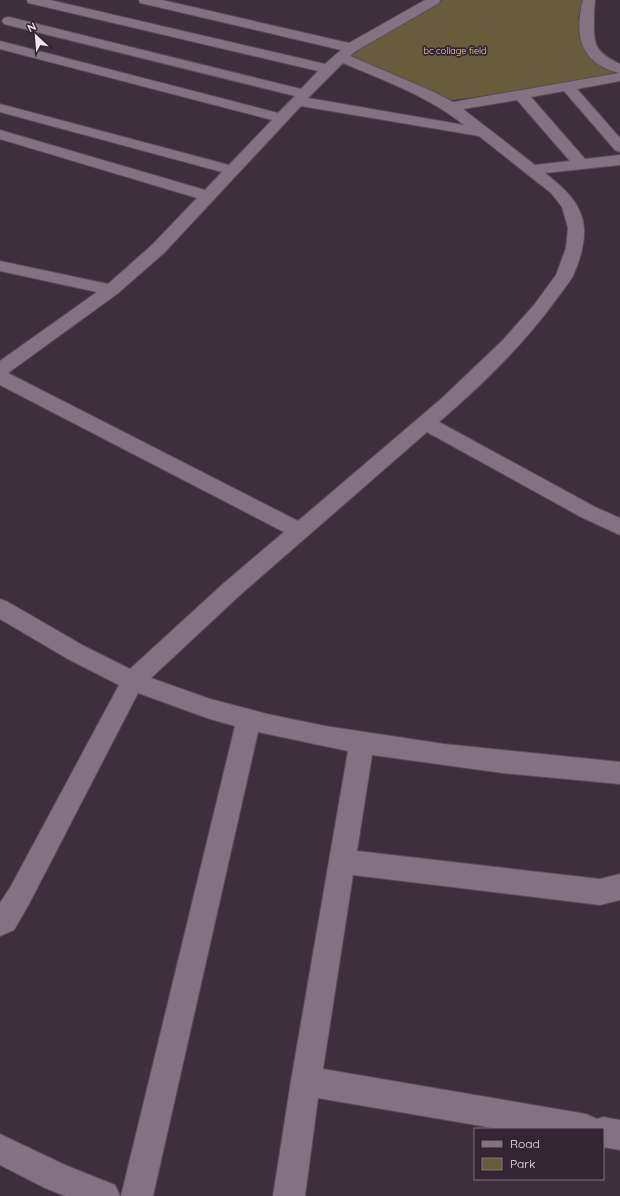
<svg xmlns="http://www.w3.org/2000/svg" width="620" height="1196" font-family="Quicksand,sans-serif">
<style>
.green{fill:#675d3d}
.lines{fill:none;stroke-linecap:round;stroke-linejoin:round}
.minor-casing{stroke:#594d58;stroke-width:2}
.minor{fill:#837281;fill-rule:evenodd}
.labels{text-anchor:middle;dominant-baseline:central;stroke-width:3.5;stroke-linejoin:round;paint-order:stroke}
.far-park-label{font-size:9px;fill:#f4de9d;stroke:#332532}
</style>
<rect width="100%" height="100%" fill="#3d2f3c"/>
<path class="green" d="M442 0H584L578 18 616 77 433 103 340 61Z"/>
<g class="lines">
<g class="minor-casing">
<path id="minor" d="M27 0H50L325 64 341 50 145 4 140 3 139 0H162L349 43 425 0H440L439 3 356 51 350 56 434 92 453 102 619 73C580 63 574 35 583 0H595C594 8 594 15 594 22 593 48 598 53 620 64V81L577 89 620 138V152L615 150 564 91 531 97 585 159 620 155V165L545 173C563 187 583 204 584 229 585 244 579 262 573 276 568 284 561 293 555 301 524 344 480 387 439 422L595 507 620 518V535L581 517 427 432 240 595 151 678 210 699 267 714 325 726 444 744 620 762V784L503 773 372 755 357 851 600 879 620 874V900L600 905 353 875 323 1069 586 1114 597 1119 603 1117 620 1120V1150L603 1147V1129H499L318 1098 305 1196H273L291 1081 348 751 258 732 153 1196H121L235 726 210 719 138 693 29 904 14 930 0 936V903L11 886 119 685 68 659 0 619V599L8 602 84 646 130 669 224 583 284 532 0 385V361L97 292 0 271V261L108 284 152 245 197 198 0 139V130L205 190 222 172 0 112V104L229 165 272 120 0 49V41L278 113 295 96 4 24 2 21 4 18 9 17 301 89 318 71 33 4 28 3ZM343 63C385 81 428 96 464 125L308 98ZM517 100 570 161 535 165 463 109ZM301 106 479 136 551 193 562 207 568 228 566 248 556 275 534 305 502 341 441 399 298 521 8 373 117 294 164 253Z
M0 1134 65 1165 115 1185 120 1196H65L45 1188 0 1165Z"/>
</g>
<use href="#minor" class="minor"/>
</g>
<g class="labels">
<g class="far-park-label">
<text x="455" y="50">bc collage field</text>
</g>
</g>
<rect x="474" y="1128" width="130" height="52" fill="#332532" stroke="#7e727d"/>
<rect x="482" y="1141" width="20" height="6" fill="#837281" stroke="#7e727d"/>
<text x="510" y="1148" font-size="12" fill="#efe6ee">Road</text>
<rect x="482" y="1158" width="20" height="12" fill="#675d3d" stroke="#7e727d"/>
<text x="510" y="1168" font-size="12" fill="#efe6ee">Park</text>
<g transform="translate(36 36) rotate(334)" stroke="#332532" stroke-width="3" paint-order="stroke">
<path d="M0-3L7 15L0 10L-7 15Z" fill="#efe6ee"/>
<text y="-6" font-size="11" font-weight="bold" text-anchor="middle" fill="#efe6ee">N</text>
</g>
</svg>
